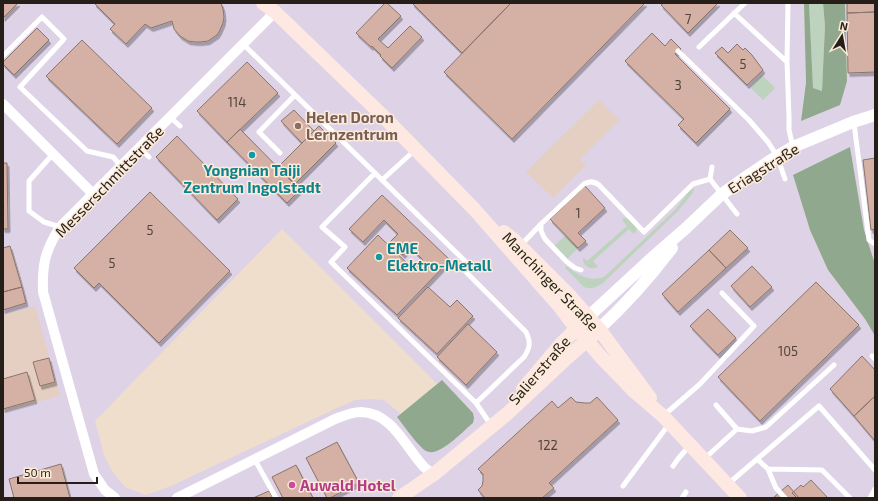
<svg xmlns="http://www.w3.org/2000/svg" width="878" height="501" font-family="'Exo 2',sans-serif">
<style>
.commercial{fill:#ded2e6;fill-rule:evenodd}
.industrial{fill:#e4cfc2}
.green{fill:#bed3bd}
.forest{fill:#90a88e}
.building{fill:#d5b1a5;stroke:#8a746c;filter:url(#shadow)}
.lines{fill:none;stroke-linecap:round;stroke-linejoin:round}
.service{stroke:#fff;stroke-width:5}
.minor{stroke:#fff;stroke-width:10}
.tertiary{stroke:#fff;stroke-width:12}
.secondary{stroke:#fde8e2;stroke-width:14}
.education-dot{fill:#8d6e63;stroke:#fdebd9;stroke-width:1.5}
.culture-dot{fill:#0f9aa8;stroke:#fdebd9;stroke-width:1.5}
.hotel-dot{fill:#d1479c;stroke:#fdebd9;stroke-width:1.5}
.labels{text-anchor:middle;dominant-baseline:central;stroke-width:3;stroke-linejoin:round;paint-order:stroke}
.number-label{font-size:13px;fill:#52443c}
.education-label{font-size:15px;font-weight:bold;fill:#785e54;stroke:#fdebd9;text-anchor:start}
.street-label{font-size:15px;fill:#261f19;stroke:#fdebd9}
.culture-label{font-size:15px;font-weight:bold;fill:#0d838f;stroke:#fdebd9}
.hotel-label{font-size:15px;font-weight:bold;fill:#b23c85;stroke:#fdebd9;text-anchor:start}
</style>
<defs>
<filter id="shadow"><feDropShadow dx="2" dy="3.5" stdDeviation="0" flood-color="#0004"/></filter>
</defs>
<rect width="100%" height="100%" fill="#f0decc"/>
<path class="commercial" d="M3 3H804L806 83 801 120 847 81 845 3H875V264L864 230 850 148 793 175 810 230 828 270 865 319 875 336V498H3ZM282 229 437 384 442 380 473 413 474 418 397 417 401 414 384 400 370 399 355 400 337 408 171 486 146 495 125 487 112 471 104 455 95 421Z"/>
<path class="industrial" d="M599 100 619 120 580 159 586 165 553 198 526 172Z
M35 306 60 396 3 411V315Z"/>
<path class="green" d="M809 3H823L825 26 822 91 813 88Z
M762 75 775 88 763 100 750 87Z
M694 188V190L692 194 678 211 603 283C597 287 591 290 584 287L565 268 566 266C578 275 589 282 604 277L676 209 689 191Z
M624 218 630 219 637 228 636 231 634 234 629 229 593 261 598 267C591 270 583 267 583 258H584L587 261 627 226 622 220Z
M565 236 578 248 567 259 554 246Z"/>
<path class="forest" d="M804 3H809L813 88 822 91 825 26 823 3H845L847 81 840 105 801 121 806 83Z
M850 147 864 230 875 264V336L865 319 828 270 810 230 793 175Z
M442 380 473 413 474 418 473 423C463 431 439 458 426 451 418 446 404 426 397 417Z"/>
<path class="building" d="M3 3H18L3 18Z
M94 3H221L223 9 224 17 223 23 219 32 217 35 208 41 201 42H195L188 41 180 36 174 29 172 21 151 28 145 24 126 44 110 29 115 24Z
M385 3H387L401 16 378 39 388 48 410 26 422 37 392 68 380 56 381 55 372 46 371 47 356 33Z
M412 3H511L462 53Z
M511 3H645L512 139 444 72Z
M664 3H718L688 33 661 5Z
M847 3H875V12L847 13Z
M875 12V72L848 73 847 13Z
M37 28 49 40 14 75 3 64V62Z
M652 33 665 46 671 39 681 49 675 54 730 109 696 143 678 125 684 119 625 61Z
M82 40 152 108 117 144 46 76Z
M737 44 743 50 745 48 752 55 763 70 747 85 715 53 722 47 728 53Z
M247 62 278 93 227 142 197 111Z
M294 110 314 131 302 143 281 121Z
M319 126 336 143 295 184 278 167Z
M240 129 300 190 287 203 227 142Z
M177 136 238 199 217 220 156 157Z
M875 158V229L871 230 863 160Z
M3 163H7L8 229H3Z
M585 186 605 208 578 233 586 241 578 248 550 219Z
M150 192 230 271 159 343 99 283 94 288 74 268Z
M382 195 450 260 397 315 347 268 378 235 414 270 423 260 410 247 403 255 390 242 398 234 384 220 363 242 349 229Z
M730 230 748 248 726 268 709 250Z
M10 246 22 287 3 292V248Z
M709 250 726 268 678 312 662 294Z
M752 266 772 287 750 307 731 286Z
M816 282 859 325 760 421 718 377Z
M22 287 26 303 3 310V292Z
M428 287 450 307 457 300 473 316 437 354 398 318Z
M708 309 736 338 718 355 690 326Z
M468 324 497 352 466 385 437 357Z
M862 356 875 370V396L854 416 830 389Z
M49 358 55 382 40 386 33 362Z
M27 372 35 400 3 409V379Z
M875 396V441L854 416Z
M571 397 576 402 585 403H590L597 397 618 420 549 483 554 488 542 498H485L478 490 482 486 483 481V474L478 469 552 401 558 408Z
M337 442 359 483 330 498H327L306 458Z
M61 464 70 498H14L9 479Z
M296 465 311 494 313 498H283L272 477Z
M811 480 828 498H797L792 493 801 485 803 487Z
M788 485 799 498H773Z
M269 491 273 498H253Z"/>
<g class="lines">
<path class="service" d="M734 13 787 62 789 117V130L793 147
M243 44 469 265 464 270 526 332C531 342 530 348 524 357L476 403
M699 47 745 3
M678 51 749 120 768 142 777 156 785 179
M3 56 42 17 64 39 20 87 87 151 113 157 121 166
M787 62 788 3
M170 117 180 126
M854 123 856 139 869 240 875 244
M139 148 149 157
M280 153 259 132 295 95
M53 154 29 181V211L44 222 60 227
M712 167 710 179 737 214
M375 173 322 227 345 247 331 262 476 403 491 425
M382 180 415 150
M541 224V231L545 239 567 262 575 268 581 270
M521 245 541 224 584 184C589 181 594 181 599 185L644 232 693 184 710 179
M872 356 875 359
M663 416 700 384 754 326 722 293
M737 429 752 431 766 427 834 365
M704 459 737 429 716 405
M757 459 768 469 822 470 850 498
M255 460 276 498
M673 466 678 459 690 445
M768 469 776 488 785 498
M728 484 819 406 875 470
M623 486 669 424
M682 498 686 492
M870 498 875 489"/>
<path class="minor" d="M3 104 93 194
M115 498 105 490 94 474 43 292C42 264 45 251 60 227L275 12
M177 498 335 419C343 416 352 412 361 412 393 413 405 447 424 467 427 470 431 472 434 474"/>
<path class="tertiary" d="M588 317 654 256 685 229 722 194 749 175 768 162 793 147 853 122 875 115
M599 329C625 305 650 277 672 248"/>
<path class="secondary" d="M263 3 275 12 383 116 475 210 560 307 576 328 601 357 635 392 663 416 740 498
M504 232 515 241 570 296 599 329 650 398
M523 389 561 344 583 322
M399 498 434 474 508 413 568 357 593 335"/>
</g>
<circle class="education-dot" cx="298" cy="126" r="4"/>
<g class="culture-dot">
<circle cx="252" cy="155" r="4"/>
<circle cx="379" cy="257" r="4"/>
</g>
<circle class="hotel-dot" cx="292" cy="485" r="4"/>
<g class="labels">
<g class="number-label">
<text x="688" y="19">7</text>
<text x="743" y="64">5</text>
<text x="678" y="85">3</text>
<text x="237" y="102">114</text>
<text x="578" y="213">1</text>
<text x="150" y="230">5</text>
<text x="112" y="263">5</text>
<text x="788" y="351">105</text>
<text x="548" y="445">122</text>
</g>
<g class="education-label">
<text x="306" y="117">Helen Doron<tspan x="306" dy="17">Lernzentrum</tspan></text>
</g>
<g class="street-label">
<text transform="translate(763 168) rotate(-32)">Eriagstraße</text>
<text transform="translate(109 181) rotate(-46)">Messerschmittstraße</text>
<text transform="translate(551 281) rotate(46)">Manchinger Straße</text>
<text transform="translate(539 370) rotate(-49)">Salierstraße</text>
</g>
<g class="culture-label">
<text x="252" y="170">Yongnian Taiji<tspan x="252" dy="17">Zentrum Ingolstadt</tspan></text>
<text x="387" y="248" text-anchor="start">EME<tspan x="387" dy="17">Elektro-Metall</tspan></text>
</g>
<g class="hotel-label">
<text x="300" y="485">Auwald Hotel</text>
</g>
</g>
<rect width="878" height="501" fill="none" stroke="#261f19" stroke-width="8"/>
<g transform="translate(842 36) rotate(11)" stroke="#fdebd9" stroke-width="3" paint-order="stroke">
<path d="M0-3L7 15L0 10L-7 15Z" fill="#261f19"/>
<text y="-6" font-size="11" font-weight="bold" text-anchor="middle" fill="#261f19">N</text>
</g>
<path d="M18 477v6h79v-6" fill="none" stroke="#261f19" stroke-width="2"/>
<text x="24" y="477" font-size="12" fill="#261f19" stroke="#fdebd9" stroke-width="3" paint-order="stroke">50 m</text>
</svg>
